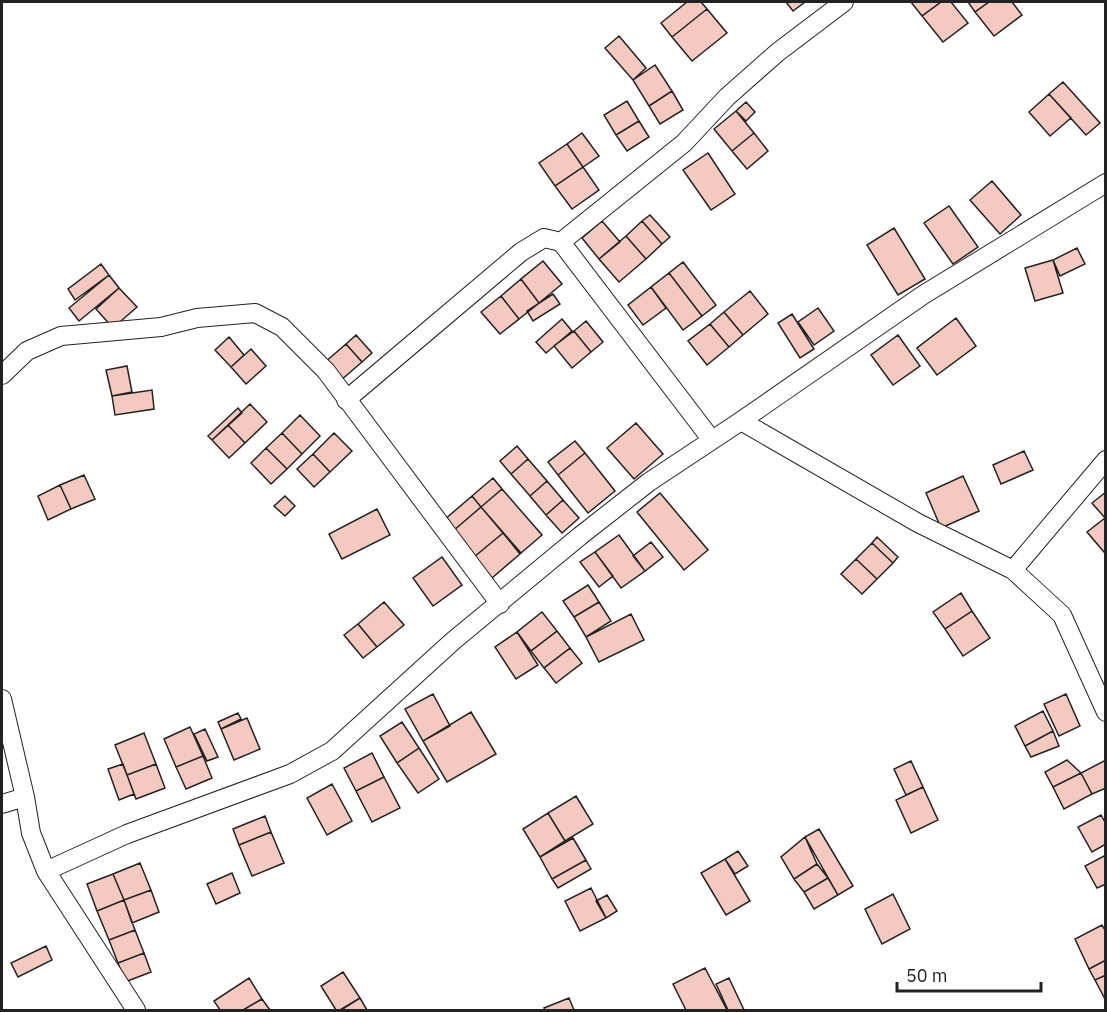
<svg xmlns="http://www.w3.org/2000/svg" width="1107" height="1012" font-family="'IBM Plex Sans',sans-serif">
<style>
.building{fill:#f3c9c0;stroke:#222;stroke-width:1.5}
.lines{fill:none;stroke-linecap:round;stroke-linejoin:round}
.minor-casing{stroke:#222;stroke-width:20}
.minor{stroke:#fff;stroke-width:18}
</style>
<rect width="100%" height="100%" fill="#fff"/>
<path class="building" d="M687 2H701L707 9 672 37 661 23Z
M786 2H805L793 11Z
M911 2H941L922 16Z
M941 2H951L968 23 943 42 922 16Z
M968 2H989L975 12Z
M989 2H1012L1022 15 994 36 975 12Z
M707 9 727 33 692 61 672 37Z
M619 36 646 68 633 80 605 48Z
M655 65 672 91 649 106 633 80Z
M1063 82 1100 123 1086 135 1049 94Z
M672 91 683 110 660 124 649 106Z
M1049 94 1071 118 1050 136 1029 112Z
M627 101 639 121 616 135 604 115Z
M746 102 755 112 746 121 736 111Z
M736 111 754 133 732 151 714 129Z
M639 121 649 137 627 151 616 135Z
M582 133 599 156 583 167 567 144Z
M754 133 768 151 747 169 732 151Z
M567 144 583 167 555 186 539 163Z
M708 153 735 194 711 210 683 170Z
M583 167 599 190 572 209 555 186Z
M992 181 1021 215 1000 234 970 200Z
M949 206 978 247 953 264 924 223Z
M650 215 670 237 662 244 642 221Z
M602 221 620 242 599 259 582 238Z
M642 221 662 244 646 259 626 236Z
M894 228 925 279 898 295 867 245Z
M626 236 646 259 619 282 599 259Z
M1077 248 1085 264 1060 276 1053 260Z
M1053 260 1063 293 1035 301 1025 268Z
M543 261 562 284 539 303 521 279Z
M683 262 716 305 702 316 669 273Z
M101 264 109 275 75 300 68 289Z
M669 273 702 316 683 330 651 287Z
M109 275 119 288 79 321 69 308Z
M521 279 539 303 519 319 501 296Z
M651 287 666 308 643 325 628 305Z
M119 288 137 307 113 328 96 309Z
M750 291 768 314 743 335 724 312Z
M553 294 560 304 533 321 527 311Z
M501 296 519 319 500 334 481 312Z
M818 308 834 331 814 345 798 322Z
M724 312 743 335 729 347 710 324Z
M792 314 814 349 800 358 778 323Z
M956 318 976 346 937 375 917 348Z
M562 319 572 331 546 353 536 342Z
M586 321 603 342 591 352 574 331Z
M710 324 729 347 707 365 688 341Z
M574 331 591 352 572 368 554 346Z
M356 335 372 353 362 362 346 344Z
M898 335 920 366 893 385 871 355Z
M229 337 244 355 231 367 215 350Z
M346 344 362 362 340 381 324 363Z
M251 349 266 366 246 384 231 367Z
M127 366 132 392 112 396 106 370Z
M152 390 154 409 115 415 112 396Z
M250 404 267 422 245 443 228 425Z
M238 408 242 413 212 440 208 436Z
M300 415 320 436 302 454 282 433Z
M636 423 663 454 634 479 607 448Z
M228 425 245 443 229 458 212 440Z
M282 433 302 454 287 469 266 448Z
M334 433 352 451 330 472 313 454Z
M575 441 585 453 558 475 548 462Z
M517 446 528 459 511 474 500 461Z
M266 448 287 469 271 484 251 463Z
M1024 451 1033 470 1001 484 993 465Z
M585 453 615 491 588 513 558 475Z
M313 454 330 472 314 487 297 469Z
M528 459 547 481 530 496 511 474Z
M84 475 95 499 71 509 60 485Z
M963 476 979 511 941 528 926 493Z
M493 478 502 489 481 507 472 496Z
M547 481 563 500 546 515 530 496Z
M60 485 71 509 48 520 38 496Z
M502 489 542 535 521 553 481 507Z
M1106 492V517L1105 518 1092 503Z
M660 493 708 550 684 570 637 512Z
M285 496 295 506 285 516 274 506Z
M472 496 481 507 453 531 444 520Z
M563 500 579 518 562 533 546 515Z
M481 507 503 533 474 557 453 531Z
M377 509 390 535 342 559 329 534Z
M1105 518 1106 551 1104 552 1087 532Z
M503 533 520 554 492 578 474 557Z
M619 535 645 571 621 588 595 552Z
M877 537 898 557 893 563 872 543Z
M651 542 663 557 645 571 633 556Z
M872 543 893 563 877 579 856 559Z
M595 552 613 576 599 587 580 562Z
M442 557 462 585 433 606 413 578Z
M856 559 877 579 862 594 841 574Z
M588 585 599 602 574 617 563 601Z
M961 593 972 611 945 629 933 612Z
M384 602 404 625 377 647 358 624Z
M599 602 611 621 586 637 574 617Z
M972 611 990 638 963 656 945 629Z
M542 612 557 631 531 651 517 632Z
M631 614 644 640 599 662 586 637Z
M358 624 377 647 363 658 344 635Z
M557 631 570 648 544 668 531 651Z
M517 632 538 665 516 679 495 647Z
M570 648 582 663 556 683 544 668Z
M433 694 450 726 423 741 405 709Z
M1066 694 1080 726 1059 736 1044 704Z
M1043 711 1053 731 1025 746 1015 726Z
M471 712 496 754 447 782 423 741Z
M238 713 241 719 221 729 218 722Z
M247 718 260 749 234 760 221 729Z
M402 722 419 748 397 763 380 736Z
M190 727 203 756 176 767 164 739Z
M205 729 218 757 207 761 194 734Z
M1053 731 1059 746 1031 757 1025 746Z
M144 733 156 764 127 775 115 745Z
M419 748 439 779 418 793 397 763Z
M372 753 384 777 356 791 344 768Z
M203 756 212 778 186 789 176 767Z
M1067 760 1081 773 1053 787 1045 772Z
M1106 760V788L1092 794 1081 773Z
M911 761 923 787 906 795 894 769Z
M123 764 134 794 119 800 108 769Z
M156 764 165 788 136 799 127 775Z
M1081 773 1092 794 1064 809 1053 787Z
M384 777 400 808 372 822 356 791Z
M332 784 352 821 327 835 307 798Z
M923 787 938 820 911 833 896 800Z
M576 796 593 824 565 841 548 813Z
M548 813 565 841 540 857 523 829Z
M1101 815 1106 824V844L1092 852 1078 827Z
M265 816 271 832 239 845 233 829Z
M819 829 853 886 838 895 805 837Z
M271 832 284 863 252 876 239 845Z
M805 837 817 864 794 879 781 857Z
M573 838 586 860 552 879 540 857Z
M738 851 748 866 735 874 725 859Z
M1106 855V884L1097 888 1085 866Z
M725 859 750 901 726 915 701 873Z
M586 860 591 869 558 888 552 879Z
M140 863 151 890 124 900 113 874Z
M817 864 828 878 804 892 794 879Z
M232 873 240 893 216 904 207 884Z
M113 874 124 900 97 911 87 884Z
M828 878 838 895 814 909 804 892Z
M591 888 606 918 580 931 565 901Z
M151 890 159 912 132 923 124 900Z
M893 894 910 929 882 944 865 909Z
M607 895 617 911 606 918 596 901Z
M124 900 135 930 109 940 97 911Z
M1102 925 1106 932V960L1089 969 1075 939Z
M135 930 144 953 118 963 109 940Z
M46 946 52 960 18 977 11 963Z
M144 953 151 972 125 982 118 963Z
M1106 960V975L1095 980 1089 969Z
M705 968 727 1010H686L673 984Z
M343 972 360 998 340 1010H336L321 986Z
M1106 975V1001L1095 980Z
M249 978 262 999 243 1010H220L214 1001Z
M729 978 744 1010H728L716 984Z
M360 998 367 1010H341Z
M569 998 574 1010H545L544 1008Z
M262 999 270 1010H243Z"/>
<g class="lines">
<g class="minor-casing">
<path id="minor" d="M2 375 27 351 61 336 161 327 197 318 255 313 282 327 326 371 500 604
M346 400 521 252 544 238 561 242
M741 421 923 295 1106 183
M711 439 561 242 684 143 727 97 778 52 844 2
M1013 570 1106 460
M2 699 25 797 31 833 46 871
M2 804 25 797
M136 1010 46 871 127 834 290 774 332 751 453 641 580 536 649 482 741 421 918 523 1013 570 1062 615 1106 712"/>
</g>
<use href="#minor" class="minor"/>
</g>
<rect width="1107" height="1012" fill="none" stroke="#222222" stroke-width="6"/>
<path d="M897 982v9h144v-9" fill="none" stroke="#222222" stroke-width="3"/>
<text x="906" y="982" font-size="18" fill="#222222" stroke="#ffffff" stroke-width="4.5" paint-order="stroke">50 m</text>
</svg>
